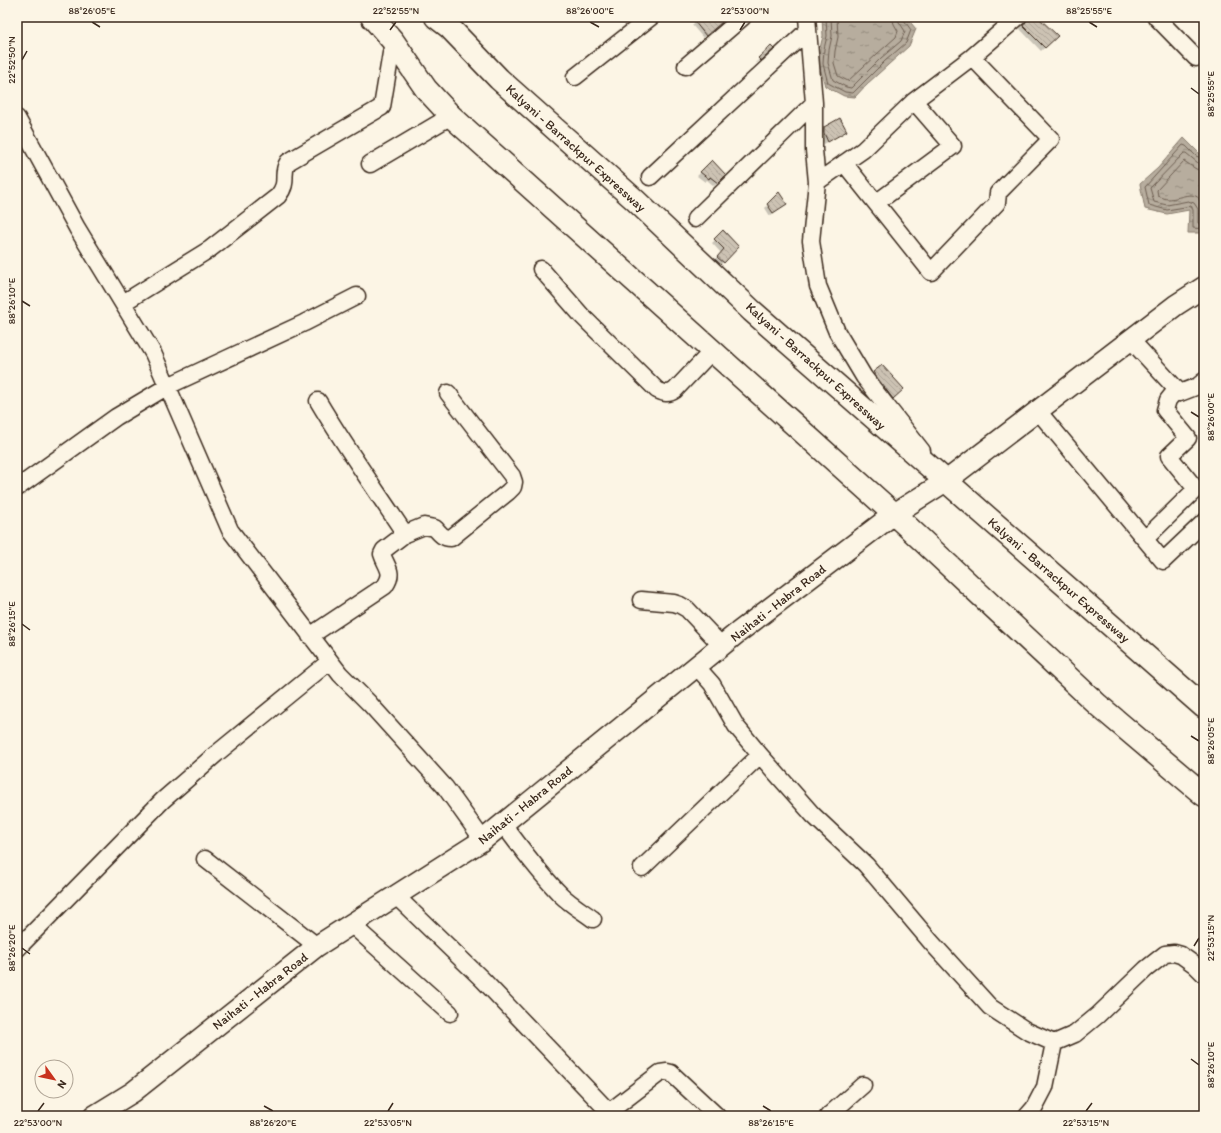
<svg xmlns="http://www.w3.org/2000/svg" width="1221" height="1133" font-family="Itim,sans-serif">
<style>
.water{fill:url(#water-ripples);stroke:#85796b}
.shadow{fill:#0003}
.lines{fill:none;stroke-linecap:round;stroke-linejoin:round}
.shore{stroke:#6d5e51;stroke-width:1}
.building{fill:url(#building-back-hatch);stroke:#3b2a1e}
.minor-casing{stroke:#3b2a1e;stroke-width:19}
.major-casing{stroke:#3b2a1e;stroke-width:23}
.highway-casing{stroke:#3b2a1e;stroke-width:25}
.minor{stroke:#fcf5e5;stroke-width:16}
.major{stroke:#fcf5e5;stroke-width:20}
.highway{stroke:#fcf5e5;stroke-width:22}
.ticks{fill:none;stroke:#3b2a1e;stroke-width:1.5}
.labels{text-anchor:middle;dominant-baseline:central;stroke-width:3;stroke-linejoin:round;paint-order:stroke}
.street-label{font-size:13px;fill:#3b2a1e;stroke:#fcf5e5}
.neatline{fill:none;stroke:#3b2a1e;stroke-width:1.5}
.ticks-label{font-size:10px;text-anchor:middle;fill:#3b2a1e}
</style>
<defs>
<pattern id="water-ripples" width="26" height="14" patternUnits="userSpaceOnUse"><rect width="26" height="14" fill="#b7ad9e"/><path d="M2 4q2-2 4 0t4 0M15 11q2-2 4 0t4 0" fill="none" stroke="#968d80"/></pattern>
<pattern id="building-back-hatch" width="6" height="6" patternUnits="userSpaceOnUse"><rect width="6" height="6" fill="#ccc2b3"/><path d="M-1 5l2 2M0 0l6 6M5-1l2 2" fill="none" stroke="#b0a79a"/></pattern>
</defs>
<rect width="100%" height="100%" fill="#fcf5e5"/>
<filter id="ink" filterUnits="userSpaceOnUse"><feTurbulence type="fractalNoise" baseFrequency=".025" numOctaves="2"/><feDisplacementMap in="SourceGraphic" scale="8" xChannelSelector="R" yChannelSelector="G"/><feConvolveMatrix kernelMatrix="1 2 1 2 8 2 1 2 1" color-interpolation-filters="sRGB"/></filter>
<g filter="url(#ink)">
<path class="water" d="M822 17H906L916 29 909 46 867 84 855 97 844 96 825 86 819 64 820 48 823 36Z
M1184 138 1199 153 1204 156V233H1188L1189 210 1167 214 1145 209 1140 184 1158 168Z"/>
<path class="shadow" d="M701 17H716L718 25 703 38 692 25Z
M1031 17H1037L1056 36 1041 51 1020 29 1024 23Z
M770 52 757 63 756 62 759 59Z
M824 128 846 131 842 134 824 144 821 136V131Z
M712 162 725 175 714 186 707 180 705 182 697 176Z
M779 194 786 204 770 216 765 208Z
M723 232 738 247 720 265 714 260 721 253 712 243Z
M882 367 902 388 889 401 870 376Z"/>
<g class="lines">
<path class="shore" d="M826 17 827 36 824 49 823 64 828 83 845 92 853 93 885 61 906 43 911 30 904 20 903 17
M831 17 832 36 829 50 828 63 833 80 846 87 851 88 881 58 901 41 905 31 899 22 898 17
M837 17 838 37 835 51 834 63 838 76 848 81 877 54 896 37 898 31 894 24 892 17
M1204 159 1196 156 1186 146 1183 145 1145 187 1149 205 1167 210 1191 206 1193 210V228L1204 229
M1204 165 1198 163 1186 153H1184L1150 188 1154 202 1167 205 1188 201 1194 203 1198 209V223L1204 224
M1204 171 1196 169 1184 161 1157 190 1158 196C1161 197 1165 199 1168 199 1182 199 1197 186 1204 207"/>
</g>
<path class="building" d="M691 17H717L722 22 706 36Z
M1029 17H1038L1058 36 1045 48 1023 26Z
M771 46 774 49 761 61 758 58Z
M840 118 847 131 828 142 824 133V127Z
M712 160 726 175 718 183 710 177 709 179 700 172Z
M779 192 787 204 773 213 767 204Z
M723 230 739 247 724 263 717 257 724 249 714 239Z
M882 365 904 389 893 399 873 372Z"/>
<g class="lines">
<g class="minor-casing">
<path id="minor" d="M807 17 814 103V150L817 182 811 241 818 286 837 332 864 377 922 451
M1156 17 1196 58
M686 66 743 17
M575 77 651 17
M17 118 77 228 153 353 230 530 340 674 369 703 445 787 483 840
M844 163 931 272 997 203 998 193 1051 139 972 57
M370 164 451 116
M650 177 808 30
M817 182 863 150 914 101 972 57 1018 17
M876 203 953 146 914 101
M695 219 814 103
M541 269 582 316 657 390C664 393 668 395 675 390L713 350
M123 303 210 249 278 196C290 181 280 175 288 162L382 107 393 41
M1131 340 1180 393 1198 386 1204 381
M1038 411 1163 561 1204 522
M17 488 116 417 168 386 304 323 357 296
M402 535 424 526 435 528C440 534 443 538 451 538L508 492 513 487 514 482 512 476 448 393
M1145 539 1196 489 1169 456 1188 438 1165 410 1168 400 1176 390
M641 600 674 603 680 605 687 609 722 646
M310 636 385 586C395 572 386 567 382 554L384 550 401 537V528C373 486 344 445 318 401
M696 666 712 684 736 726 760 755 813 815 866 865 931 942 990 1007 1027 1031 1054 1043 1075 1034 1098 1015 1146 969 1165 954 1174 953 1181 955 1195 965 1204 974
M503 824C521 848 539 873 560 894 570 904 582 911 593 919
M205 859 317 946
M642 868 760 755
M396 896 483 980 613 1116
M351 924 450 1013
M17 949 163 800 216 754 330 661
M609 1112 660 1073 667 1072 671 1073 717 1116
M828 1116 863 1085
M1027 1116 1034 1108 1045 1087 1054 1043"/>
</g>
<g class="major-casing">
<path id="major" d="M94 1116 133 1092 317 946 483 840 736 634 894 514 946 481 1176 305 1204 287"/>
</g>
<g class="highway-casing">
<path id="highway" d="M372 17 393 41 426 89 451 116 894 514 1098 705 1204 795
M436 17 449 27 499 79 635 200 752 311 1204 707"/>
</g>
<use href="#minor" class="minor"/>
<use href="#major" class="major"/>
<use href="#highway" class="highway"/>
</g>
</g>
<path class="ticks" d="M92 22 100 27M590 22 599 27M1089 22 1097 27M390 30 396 22M740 30 745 22M22 60 27 51M1191 88 1199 94M22 301 30 306M1191 412 1199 417M22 624 30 630M1191 736 1199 741M1194 946 1199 938M22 948 30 954M1191 1059 1199 1065M264 1106 273 1111M763 1106 771 1111M38 1111 44 1103M388 1111 393 1103M1086 1111 1092 1103"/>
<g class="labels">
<g class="street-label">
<text transform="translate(576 148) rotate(42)">Kalyani - Barrackpur Expressway</text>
<text transform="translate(816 366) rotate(42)">Kalyani - Barrackpur Expressway</text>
<text transform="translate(1059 580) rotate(41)">Kalyani - Barrackpur Expressway</text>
<text transform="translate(778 603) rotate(-38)">Naihati - Habra Road</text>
<text transform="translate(525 805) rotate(-39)">Naihati - Habra Road</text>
<text transform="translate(260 991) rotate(-38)">Naihati - Habra Road</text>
</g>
</g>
<rect width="1221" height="1133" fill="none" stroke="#fcf5e5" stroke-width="44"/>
<g transform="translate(54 1079) rotate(123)"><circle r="19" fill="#fcf5e5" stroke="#afa495"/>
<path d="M0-3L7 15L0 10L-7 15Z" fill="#c8321e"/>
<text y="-6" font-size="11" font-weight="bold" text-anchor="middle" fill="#3b2a1e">N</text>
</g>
<rect x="22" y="22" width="1177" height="1089" class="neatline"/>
<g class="ticks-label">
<text x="92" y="14">88°26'05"E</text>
<text x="396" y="14">22°52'55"N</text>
<text x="590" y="14">88°26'00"E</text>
<text x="745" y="14">22°53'00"N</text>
<text x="1089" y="14">88°25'55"E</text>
<text transform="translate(11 60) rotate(-90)" y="4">22°52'50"N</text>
<text transform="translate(1210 94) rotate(-90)" y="4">88°25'55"E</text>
<text transform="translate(11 301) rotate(-90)" y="4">88°26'10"E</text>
<text transform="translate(1210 417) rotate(-90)" y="4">88°26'00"E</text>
<text transform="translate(11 624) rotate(-90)" y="4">88°26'15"E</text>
<text transform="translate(1210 741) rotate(-90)" y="4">88°26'05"E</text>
<text transform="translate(1210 938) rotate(-90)" y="4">22°53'15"N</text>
<text transform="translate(11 948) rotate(-90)" y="4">88°26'20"E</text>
<text transform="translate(1210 1065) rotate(-90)" y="4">88°26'10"E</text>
<text x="38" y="1126">22°53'00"N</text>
<text x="273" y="1126">88°26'20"E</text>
<text x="388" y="1126">22°53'05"N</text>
<text x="771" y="1126">88°26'15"E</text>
<text x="1086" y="1126">22°53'15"N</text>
</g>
</svg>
